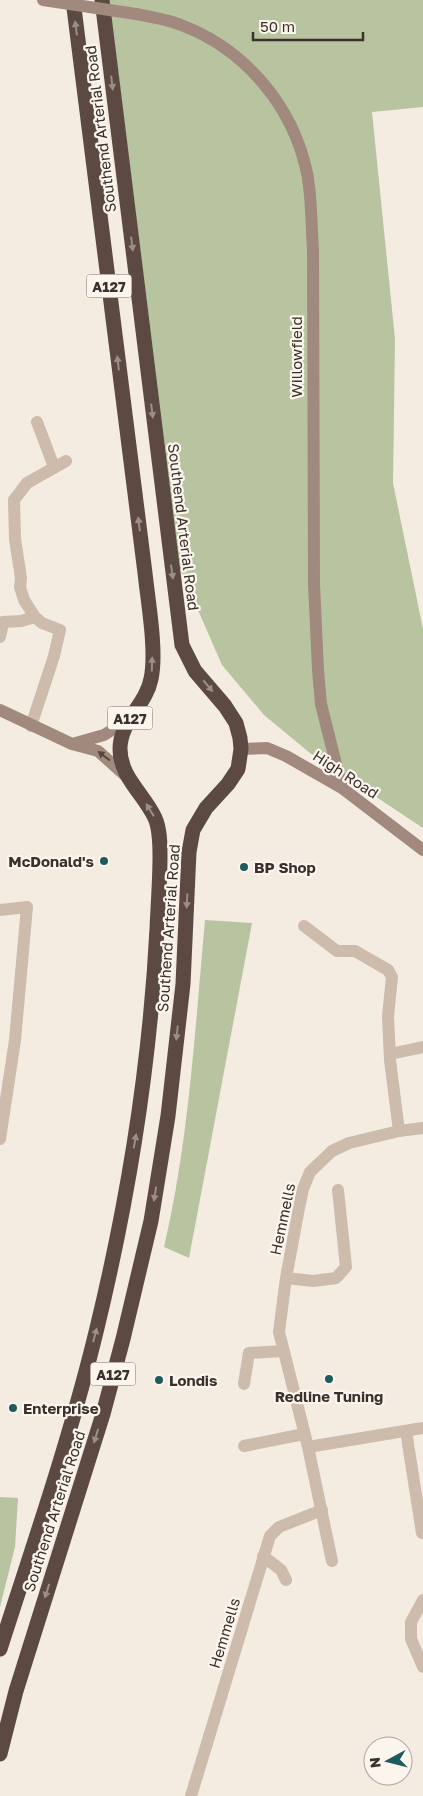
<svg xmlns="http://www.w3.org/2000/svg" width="423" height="1796" font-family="'Golos Text',sans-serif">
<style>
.green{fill:#b8c4a0}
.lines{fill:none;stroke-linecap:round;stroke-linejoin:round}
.street{stroke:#cdbbac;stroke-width:12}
.secondary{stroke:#a18a7d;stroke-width:12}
.highway{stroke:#5c4a42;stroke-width:15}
.secondary-bridge{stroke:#a18a7d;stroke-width:12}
.oneway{fill:#9c8e87}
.oneway2{fill:#544640}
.poi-dot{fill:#1f5a5e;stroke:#fbf5ee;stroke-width:2}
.labels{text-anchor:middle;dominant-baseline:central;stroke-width:4.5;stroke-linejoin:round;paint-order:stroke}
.shield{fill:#fbf5ee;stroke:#756b66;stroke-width:1}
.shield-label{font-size:14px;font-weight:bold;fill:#3b302b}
.street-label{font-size:15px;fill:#3b302b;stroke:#fbf5ee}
.poi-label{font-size:15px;font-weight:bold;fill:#3b302b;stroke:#fbf5ee;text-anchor:start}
</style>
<rect width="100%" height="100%" fill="#f4ebe1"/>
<path class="green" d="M109 0H423V107L372 112 395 339 393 483 423 629V828L310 753 264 715 222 665 180 569Z
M205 920 252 923 189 1258 164 1247C189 1140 195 1029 205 920Z
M0 1497 18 1498 15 1547 0 1607Z"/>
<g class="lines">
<path class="street" d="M37 422 54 467
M0 637 3 622 21 621 35 617
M31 726 54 656 60 630 42 623 35 617 24 600 20 587 21 578 15 539 14 500 27 483 66 461
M0 910 27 907 15 1040 0 1139
M304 926 337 951H355L388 970 392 977 388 1016 390 1060 399 1131
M390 1054 423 1047
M286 1278 313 1281 336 1278 346 1267 338 1190
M244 1384 249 1353 283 1351
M406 1431 422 1533
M244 1446 304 1434
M308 1447 423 1428
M263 1556 281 1570 286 1580
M332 1561 308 1447 279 1332 286 1278 299 1208 303 1189 310 1172 332 1151 349 1143 399 1131 423 1128
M423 1600 411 1622V1639L423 1667
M191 1796 270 1536 279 1527 322 1510"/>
<path class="secondary" d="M136 14C151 17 167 19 181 25 245 49 293 106 307 173 312 198 311 224 313 249L314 584 318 670 321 704 342 788
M0 710 72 744 98 751 127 777
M72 744 104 735 128 720
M241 749 267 748 286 756 342 788 423 850"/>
<path class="highway" d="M0 1649C34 1543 71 1436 97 1328 129 1196 150 1064 157 929 158 905 160 881 160 856 160 844 160 829 155 818 144 794 120 777 120 749 120 721 146 705 151 679 157 651 148 602 145 573L73 0
M0 1754 16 1691 103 1414 123 1339 151 1221 168 1116 183 984 189 852 193 830 206 808 228 784 238 769 241 749 240 738 236 723 225 706 195 671 182 645 102 0"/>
<path class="secondary-bridge" d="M43 0 136 14"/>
</g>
<defs><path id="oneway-solid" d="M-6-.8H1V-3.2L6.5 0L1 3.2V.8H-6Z" transform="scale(1.25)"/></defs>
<g class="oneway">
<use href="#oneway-solid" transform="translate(76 28) rotate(-97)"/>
<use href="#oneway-solid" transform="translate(112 83) rotate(83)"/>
<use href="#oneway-solid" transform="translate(132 244) rotate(83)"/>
<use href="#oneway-solid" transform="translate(118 363) rotate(-97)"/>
<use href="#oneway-solid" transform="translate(152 411) rotate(83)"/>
<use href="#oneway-solid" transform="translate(139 524) rotate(-97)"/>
<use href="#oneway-solid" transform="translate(172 572) rotate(82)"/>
<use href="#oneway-solid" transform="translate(152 664) rotate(-88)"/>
<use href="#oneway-solid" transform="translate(208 686) rotate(50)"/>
<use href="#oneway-solid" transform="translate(150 810) rotate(-122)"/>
<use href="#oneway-solid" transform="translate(187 901) rotate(93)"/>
<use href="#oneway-solid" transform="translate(177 1033) rotate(96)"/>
<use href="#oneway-solid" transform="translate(135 1141) rotate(-80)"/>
<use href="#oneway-solid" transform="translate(155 1194) rotate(99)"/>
<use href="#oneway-solid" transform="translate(95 1335) rotate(-75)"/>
<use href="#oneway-solid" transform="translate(96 1436) rotate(107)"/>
<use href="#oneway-solid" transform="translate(47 1591) rotate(108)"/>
</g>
<use class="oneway2" href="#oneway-solid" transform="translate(104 756) rotate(-143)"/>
<g class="poi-dot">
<circle cx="104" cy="861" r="5"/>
<circle cx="244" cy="867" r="5"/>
<circle cx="329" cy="1379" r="5"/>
<circle cx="159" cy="1380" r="5"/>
<circle cx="13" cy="1408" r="5"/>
</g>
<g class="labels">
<g class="shield">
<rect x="86.5" y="274.5" width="45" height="23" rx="4"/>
<rect x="107.5" y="706.5" width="45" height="23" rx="4"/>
<rect x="90.5" y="1362.5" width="45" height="23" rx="4"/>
</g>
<g class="shield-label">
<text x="109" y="286">A127</text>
<text x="130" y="718">A127</text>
<text x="113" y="1374">A127</text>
</g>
<g class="street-label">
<text transform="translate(100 129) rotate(-97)">Southend Arterial Road</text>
<text transform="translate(296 357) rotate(-90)">Willowfield</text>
<text transform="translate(184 527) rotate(83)">Southend Arterial Road</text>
<text transform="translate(346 774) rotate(33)">High Road</text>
<text transform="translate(168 928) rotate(-86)">Southend Arterial Road</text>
<text transform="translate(282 1219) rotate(-78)">Hemmells</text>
<text transform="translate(54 1511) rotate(-72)">Southend Arterial Road</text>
<text transform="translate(224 1633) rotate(-73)">Hemmells</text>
</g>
<g class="poi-label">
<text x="94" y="861" text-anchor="end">McDonald's</text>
<text x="254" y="867">BP Shop</text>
<text x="169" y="1380">Londis</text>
<text x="329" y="1396" text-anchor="middle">Redline Tuning</text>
<text x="23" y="1408">Enterprise</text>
</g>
</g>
<g transform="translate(388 1761) rotate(263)"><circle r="24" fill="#fbf5ee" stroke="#aea6a0"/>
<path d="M0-4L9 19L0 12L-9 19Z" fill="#1f5a5e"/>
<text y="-8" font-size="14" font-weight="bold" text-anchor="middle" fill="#3b302b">N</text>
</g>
<path d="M253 32v8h110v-8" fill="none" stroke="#3b302b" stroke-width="2.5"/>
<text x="260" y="32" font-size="15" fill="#3b302b" stroke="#fbf5ee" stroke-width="4" paint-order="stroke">50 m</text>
</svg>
